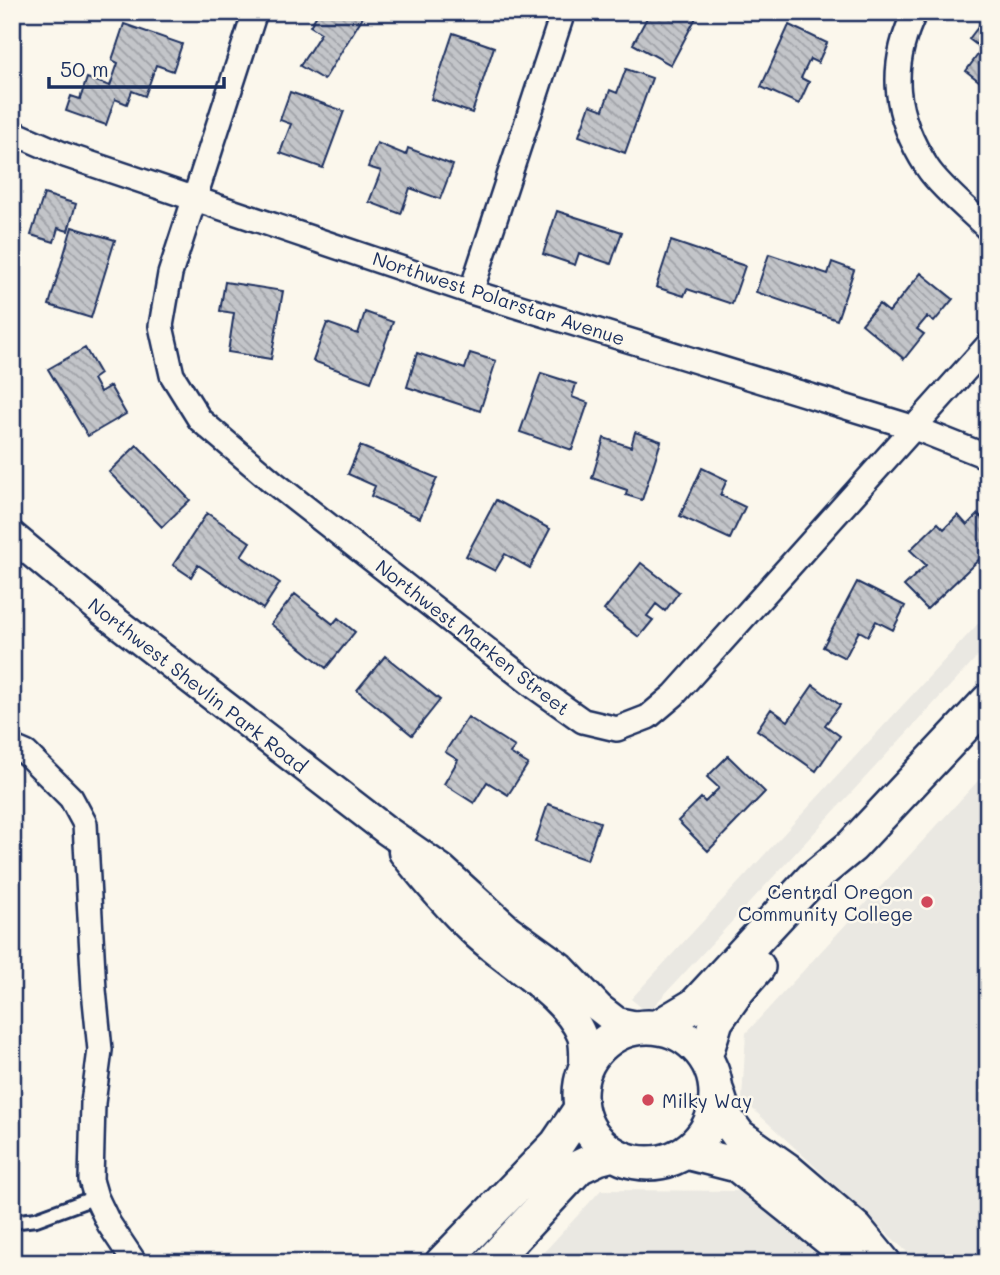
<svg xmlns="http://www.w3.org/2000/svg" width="1000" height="1275" font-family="Mali,sans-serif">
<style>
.built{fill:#eae8e2}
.building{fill:url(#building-back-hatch);stroke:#1b2f5e;stroke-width:2}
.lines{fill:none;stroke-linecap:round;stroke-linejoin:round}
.service-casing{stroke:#1b2f5e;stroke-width:18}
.minor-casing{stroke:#1b2f5e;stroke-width:28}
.tertiary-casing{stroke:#1b2f5e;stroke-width:33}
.secondary-casing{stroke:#1b2f5e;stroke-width:38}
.service{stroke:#fbf7ec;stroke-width:12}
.minor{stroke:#fbf7ec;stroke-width:23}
.tertiary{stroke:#fbf7ec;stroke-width:28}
.secondary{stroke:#fbf7ec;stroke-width:33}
.poi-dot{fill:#d1495b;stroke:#fbf7ec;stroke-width:2.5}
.labels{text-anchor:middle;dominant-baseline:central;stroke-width:5;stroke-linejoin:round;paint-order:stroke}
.street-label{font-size:19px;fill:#1b2f5e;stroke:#fbf7ec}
.poi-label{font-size:19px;fill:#1b2f5e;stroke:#fbf7ec;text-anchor:end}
</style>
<defs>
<pattern id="building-back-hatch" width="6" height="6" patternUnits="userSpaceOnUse" patternTransform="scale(1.75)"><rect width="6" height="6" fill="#c3c5c9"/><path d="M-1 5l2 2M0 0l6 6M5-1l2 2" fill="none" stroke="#9ea0a6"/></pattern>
</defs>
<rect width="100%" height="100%" fill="#fbf7ec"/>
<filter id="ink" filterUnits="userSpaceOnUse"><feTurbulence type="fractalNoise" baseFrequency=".0143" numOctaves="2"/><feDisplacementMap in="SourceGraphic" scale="14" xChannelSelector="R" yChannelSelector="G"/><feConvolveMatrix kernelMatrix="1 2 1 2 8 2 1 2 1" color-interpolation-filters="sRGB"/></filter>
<g filter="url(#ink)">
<path class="built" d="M988 613V645L650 1010 648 1013 631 999Z
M988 770V1263H919L742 1099 746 1033Z
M601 1190 748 1191 824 1262 534 1263Z"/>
<path class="building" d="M319 12H360L364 15 324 80 300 66 321 33 310 26Z
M650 12H699L671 65 633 44Z
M988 14V88L966 71 982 49 969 39Z
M124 24 182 44 173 71 156 65 145 96 132 91 127 104 115 99 106 125 66 111 71 96 80 99 87 78 110 86 118 63 112 60Z
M789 25 827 43 818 63 810 59 801 78 809 82 799 104 761 87Z
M453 33 494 47 472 113 431 99Z
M626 69 652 78 625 153 579 136 590 105 603 110 610 90 617 93Z
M290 92 344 111 323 168 280 153 291 124 280 120Z
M377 143 406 155 408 148 453 165 440 199 410 188 401 214 369 202 381 171 368 167Z
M44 194 76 204 68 231 58 228 54 242 31 235Z
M557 211 622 232 611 264 579 253 575 265 543 254Z
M72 227 115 240 91 318 49 305Z
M671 241 745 266 732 304 687 289 684 296 656 287Z
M769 254 828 274 832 262 854 270 837 320 756 292Z
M921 273 953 299 934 322 927 317 917 329 924 334 904 359 862 324 879 304 889 312Z
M225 282 283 291 271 359 228 352 234 313 220 311Z
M365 312 393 322 371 382 313 361 327 323 358 334Z
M85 348 100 374 93 379 100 392 110 386 126 414 88 436 48 369Z
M417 353 465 369 470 353 496 361 480 411 407 387Z
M541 373 576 384 572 397 588 403 572 450 520 432Z
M635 432 661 441 642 500 626 495 627 490 592 478 604 438 631 447Z
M137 445 190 500 162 527 109 472Z
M360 446 437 478 420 518 371 496 375 486 348 474Z
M702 468 727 480 720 495 745 507 730 539 680 516Z
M496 500 550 529 530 568 505 554 495 571 466 556Z
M207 513 250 542 241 556 280 583 263 609 198 565 191 577 173 565Z
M978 514 988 524V551L927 609 904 586 926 565 910 550 938 523 944 529 958 515 967 525Z
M641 563 679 592 665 611 656 604 647 616 653 620 639 637 604 610Z
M857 582 905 606 893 630 876 621 868 636 859 631 845 658 823 647Z
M295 594 333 624 338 618 355 632 326 668 271 624Z
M385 656 440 700 412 735 357 690Z
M813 685 840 705 825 725 840 736 816 771 757 730 771 709 788 721Z
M468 717 515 747 510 753 528 764 508 795 487 782 474 803 444 784 458 760 445 752Z
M728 756 765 792 708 851 678 821 701 798 705 802 719 788 707 777Z
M548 804 600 822 587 860 535 842Z"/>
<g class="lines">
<g class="service-casing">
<path id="service" d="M12 1222 36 1219 96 1197"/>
</g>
<g class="minor-casing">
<path id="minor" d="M255 12 170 274 161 326 172 375 200 420 273 482 535 687 583 721 617 729 648 717 674 695 988 345
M915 12C888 67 894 116 927 167 939 186 971 212 988 229
M12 132 65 155 471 292 915 428 988 457
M471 292 563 12
M12 747 26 753 71 798 85 824 94 990 100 1050 93 1103 91 1180 96 1197 109 1224 135 1263"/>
</g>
<g class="tertiary-casing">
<path id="tertiary" d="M12 536 102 611 386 830 442 869 508 929 559 966 599 1008 617 1022 642 1027
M403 852C425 880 448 907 474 932 505 962 567 996 582 1036 585 1046 584 1058 584 1068"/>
</g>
<g class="secondary-casing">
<path id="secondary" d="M580 1095a68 68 0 1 1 136 0a68 68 0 1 1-136 0Z
M658 1027 695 1005 812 879 852 846 988 701
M705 1057 716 1021 738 990 758 967
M717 1092 725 1117 739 1136 786 1169 856 1229 884 1263
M686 1152 737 1165 859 1263
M442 1263 557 1144 580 1110
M490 1263 579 1167 598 1158 613 1154"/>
</g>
<use href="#service" class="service"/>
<use href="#minor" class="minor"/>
<use href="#tertiary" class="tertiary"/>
<use href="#secondary" class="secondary"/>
</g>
</g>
<g class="poi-dot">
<circle cx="927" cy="902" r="7"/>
<circle cx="648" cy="1100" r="7"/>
</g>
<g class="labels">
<g class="street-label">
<text transform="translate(499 298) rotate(18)">Northwest Polarstar Avenue</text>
<text transform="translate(473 637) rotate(38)">Northwest Marken Street</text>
<text transform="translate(198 685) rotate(38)">Northwest Shevlin Park Road</text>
</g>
<g class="poi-label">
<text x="913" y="891">Central Oregon<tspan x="913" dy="22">Community College</tspan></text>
<text x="662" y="1100" text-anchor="start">Milky Way</text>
</g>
</g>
<rect width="1000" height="1275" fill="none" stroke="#fbf7ec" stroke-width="42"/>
<rect x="21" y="21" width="958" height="1233" fill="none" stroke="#1b2f5e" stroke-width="2.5" filter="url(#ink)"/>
<path d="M49 77v10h175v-10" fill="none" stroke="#1b2f5e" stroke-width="3.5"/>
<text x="60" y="77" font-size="21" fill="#1b2f5e" stroke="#fbf7ec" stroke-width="5" paint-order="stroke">50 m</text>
</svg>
